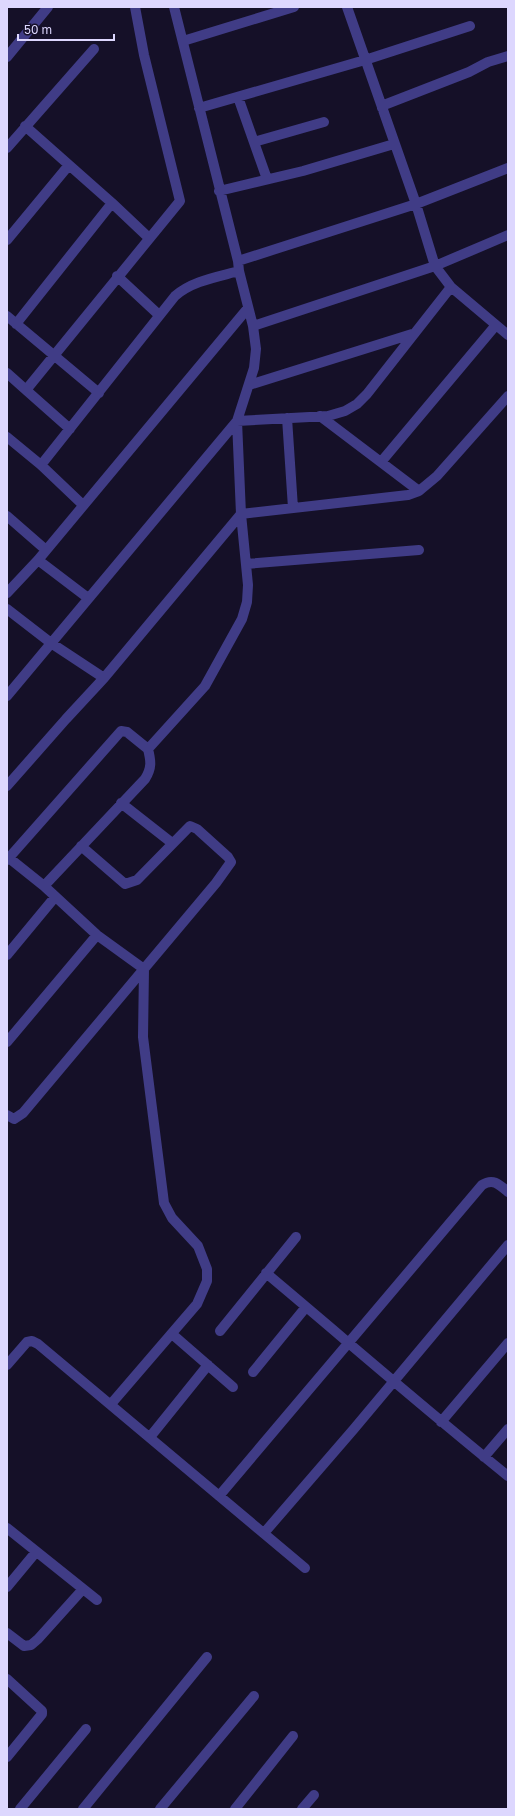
<svg xmlns="http://www.w3.org/2000/svg" width="515" height="1816" font-family="'Golos Text',sans-serif">
<style>
.lines{fill:none;stroke-linecap:round;stroke-linejoin:round}
.minor{stroke:#403c86;stroke-width:10}
</style>
<rect width="100%" height="100%" fill="#151028"/>
<g class="lines">
<path class="minor" d="M347 7 416 204 435 266 451 287 508 335
M183 41 294 7
M7 57 48 7
M238 97 267 179
M199 108 365 60 470 26
M382 108 384 105 469 72 488 62 508 56
M25 126 112 203 149 238
M254 142 324 122
M7 148 94 49
M219 191 303 171 394 144
M7 240 69 165
M238 261 416 204 508 168
M117 276 159 315
M7 316 99 393
M16 324 112 203
M253 326 435 266 508 235
M7 373 26 390 180 201 144 55 135 7
M249 385 412 334
M26 390 70 429
M320 416 419 491
M287 418 293 508
M7 437 41 465 83 505
M381 462 496 325
M41 465 175 296C192 281 217 277 239 271
M7 516 46 550
M38 560 88 598
M246 564 419 550
M7 593 38 560 248 308
M7 609 51 643 104 678
M7 696 237 421 328 416 345 411 357 404 367 394 451 287
M7 786 66 719 104 678 241 514 408 495 419 491 437 476 508 396
M121 803 172 843
M9 858 44 886 97 935 144 969 143 1037 164 1203 172 1218 198 1246 207 1269V1281L197 1304 111 1404
M7 860 121 731 127 732 148 749
M44 886 145 779C152 768 151 761 148 749L205 686 242 619 247 602 248 585 241 514 237 421 254 368 256 349 253 326 239 271 238 261 174 7
M7 955 55 897
M7 1042 97 935
M7 1115 14 1119 23 1113 216 883 231 862 228 857 197 829 190 826 137 880 125 884 81 846
M266 1273C347 1341 426 1410 508 1476
M220 1331 296 1237
M172 1334 233 1387
M7 1365 27 1342 32 1341 38 1344 305 1568
M253 1372 306 1307
M441 1422 508 1343
M150 1437 208 1365
M484 1457 508 1429
M219 1496 482 1185C493 1178 499 1184 508 1192
M7 1528 97 1600
M264 1533 353 1430 508 1245
M7 1587 36 1552
M7 1633 24 1646 31 1645 38 1639 83 1589
M7 1679 42 1711V1714L7 1757
M20 1809 86 1729
M83 1809 207 1657
M160 1809 254 1696
M235 1809 293 1736
M302 1809 314 1795"/>
</g>
<rect width="515" height="1816" fill="none" stroke="#ddd7fe" stroke-width="16"/>
<path d="M18 34v6h96v-6" fill="none" stroke="#ddd7fe" stroke-width="2"/>
<text x="24" y="34" font-size="12" fill="#ddd7fe" stroke="#151028" stroke-width="3" paint-order="stroke">50 m</text>
</svg>
